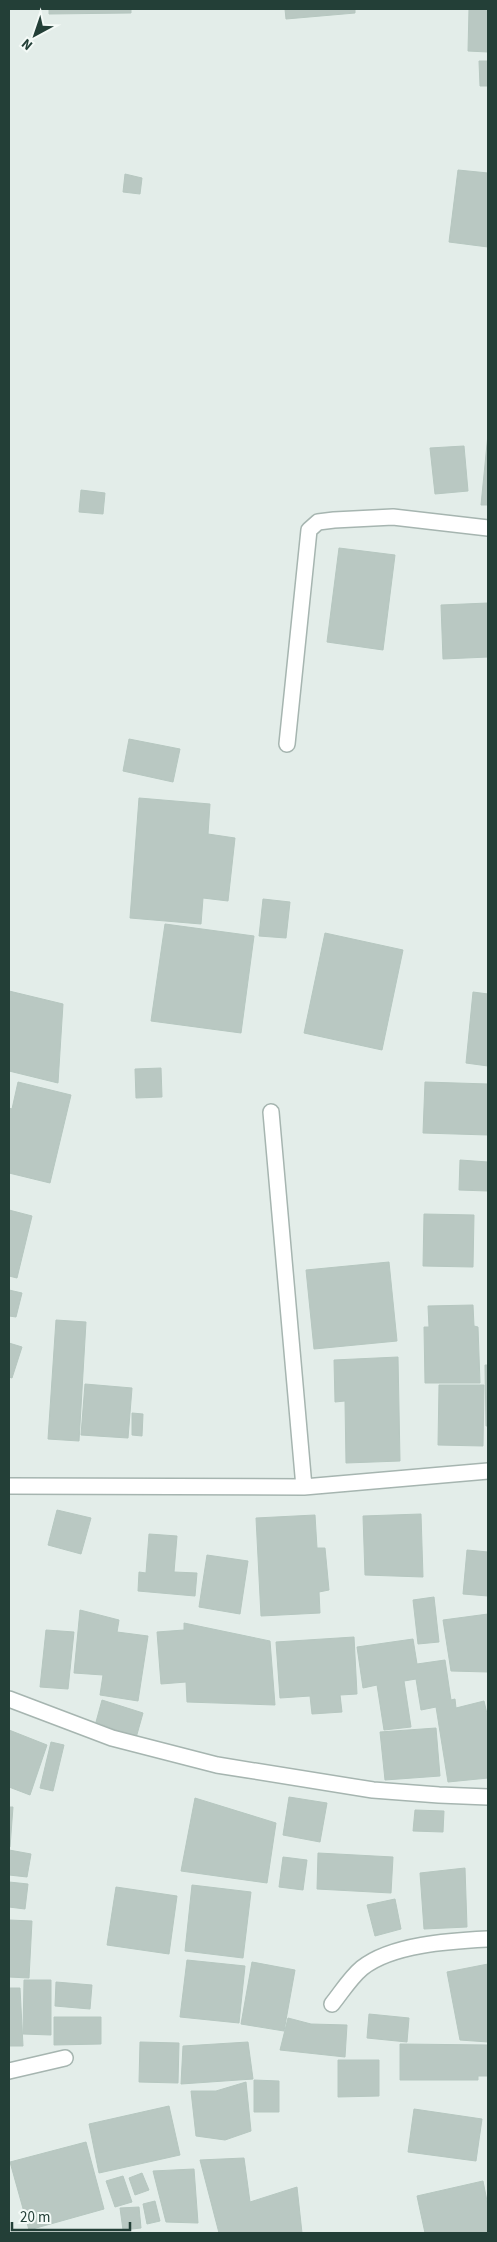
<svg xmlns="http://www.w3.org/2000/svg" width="497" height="2242" font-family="'Source Sans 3',sans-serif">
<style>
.building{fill:#b9c8c2;stroke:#b6c7c0}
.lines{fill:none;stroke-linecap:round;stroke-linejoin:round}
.minor-casing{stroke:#a6b5b0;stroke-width:18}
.minor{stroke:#fff;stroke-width:15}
</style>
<rect width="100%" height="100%" fill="#e3ede9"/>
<path class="building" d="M49 9H131V13L49 14Z
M285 9H355V13L286 19Z
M469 9H488V52L468 51Z
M479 61H488V86H480Z
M458 170 488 173V247L449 242Z
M125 174 142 178 140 194 123 192Z
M488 434V505H481Z
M464 446 468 491 435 494 430 448Z
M81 490 105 493 103 514 79 512Z
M339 548 395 555 383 650 327 642Z
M488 603V657L443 659 441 605Z
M129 739 180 749 173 782 123 771Z
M139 798 210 804 208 834 235 838 228 901 203 898 201 924 130 918Z
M263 899 290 902 286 938 259 936Z
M165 924 254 936 241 1033 151 1021Z
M325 933 403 950 382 1050 304 1033Z
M9 991 63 1004 58 1083 9 1071Z
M473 992 488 994V1066L466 1063Z
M161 1068 162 1097 136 1098 135 1069Z
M18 1082 71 1095 50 1183 9 1173V1108L12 1109Z
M425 1082 488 1084V1135L423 1133Z
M460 1160 488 1162V1191L459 1190Z
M9 1210 32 1216 17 1278 9 1276Z
M424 1214 474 1215 473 1267 423 1266Z
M389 1262 397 1341 314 1349 306 1270Z
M9 1290 22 1293 16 1317 9 1316Z
M473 1305 474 1326 478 1327 480 1383H425L424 1327H429L428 1306Z
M56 1320 86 1322 79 1441 48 1439Z
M9 1343 22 1347 12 1378 9 1377Z
M398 1357 400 1461 346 1463 345 1401 335 1402 334 1360Z
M485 1365H488V1426H486Z
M85 1384 132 1388 128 1438 81 1435Z
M439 1385H484L483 1446 438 1445Z
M132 1413 143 1414 142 1436 132 1435Z
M57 1510 91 1518 81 1554 48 1545Z
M421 1514 423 1577 365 1575 363 1516Z
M315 1515 317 1548H325L329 1590 319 1592 320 1613 261 1616 256 1518Z
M149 1534 177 1536 174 1572 197 1573 195 1596 138 1591 139 1572 146 1573Z
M467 1550 488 1552V1596L463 1594Z
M207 1555 248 1561 240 1614 199 1607Z
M434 1597 439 1642 418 1644 413 1600Z
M80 1610 119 1620 117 1632 148 1636 138 1701 100 1695 103 1675 74 1673Z
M488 1614V1672L451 1671 443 1620Z
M184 1623 270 1641 275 1705 187 1702 186 1682 161 1684 157 1632 184 1630Z
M46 1630 74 1632 68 1689 40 1687Z
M354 1637 357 1694 340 1695 342 1712 312 1714 310 1696 280 1698 276 1642Z
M413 1639 417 1664 445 1660 451 1700 455 1699 456 1708 484 1701 488 1718V1778L448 1782 436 1707 421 1710 416 1679 404 1681 411 1727 384 1730 377 1685 363 1688 357 1647Z
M102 1700 143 1713 136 1738 96 1722Z
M436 1728 440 1776 385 1780 380 1732Z
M9 1730 47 1745 30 1795 9 1787Z
M51 1742 64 1745 53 1791 40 1788Z
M289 1797 327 1803 320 1842 283 1835Z
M195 1798 276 1823 267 1883 181 1871Z
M9 1807H13L10 1847H9Z
M415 1810 444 1811 443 1832 413 1831Z
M9 1850 31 1854 27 1877 9 1875Z
M318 1853 393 1857 391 1893 317 1889Z
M283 1857 307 1860 303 1890 279 1887Z
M465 1868 467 1927 424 1929 420 1873Z
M9 1882 28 1884 25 1909 9 1907Z
M192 1885 251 1892 243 1958 185 1951Z
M116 1887 177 1896 169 1954 107 1945Z
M395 1899 401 1929 375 1936 367 1905Z
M9 1920 32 1921 29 1978 9 1977Z
M187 1960 245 1966 239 2023 180 2017Z
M252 1962 295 1970 284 2031 241 2024Z
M488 1964V2042L460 2040 447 1972Z
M24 1980H51V2035L23 2034Z
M56 1982 92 1985 90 2009 55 2006Z
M9 1988H20L23 2046H9Z
M369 2014 409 2018 407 2042 367 2038Z
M54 2017H101V2044L54 2045Z
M288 2018 311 2024 347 2025 345 2057 280 2050Z
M140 2042 179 2043 178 2083 139 2082Z
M248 2042 253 2079 181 2084 183 2046Z
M400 2044 488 2045V2076H478V2080H400Z
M338 2060H379V2096L338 2097Z
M254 2080 279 2081V2112H254Z
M246 2082 251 2131 225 2140 196 2136 191 2091H216Z
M169 2106 180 2155 99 2173 89 2124Z
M414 2109 482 2119 476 2161 408 2152Z
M86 2142 104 2209 29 2230 10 2162Z
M244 2158 250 2202 297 2187 302 2233H219L200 2160Z
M194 2169 198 2223 166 2222 153 2171Z
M142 2173 149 2190 135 2195 129 2178Z
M123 2176 132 2202 115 2207 106 2181Z
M483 2181 488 2206V2233H425L417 2196Z
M155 2201 160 2221 147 2224 143 2204Z
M139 2207 141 2228 123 2230 120 2208Z"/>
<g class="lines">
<g class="minor-casing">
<path id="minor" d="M287 744 309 530 318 522 334 520 393 517 488 528
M271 1112 304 1487
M9 1486 304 1487 488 1471
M9 1699 112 1738 217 1765 373 1790 439 1795 488 1797
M332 2004C341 1993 350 1978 362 1968 392 1944 451 1941 488 1939
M9 2071 65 2058"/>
</g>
<use href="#minor" class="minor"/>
</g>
<rect width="497" height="2242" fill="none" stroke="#233f37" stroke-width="20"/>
<g transform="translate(35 35) rotate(220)" stroke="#f4faf7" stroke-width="4" paint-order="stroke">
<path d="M0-4L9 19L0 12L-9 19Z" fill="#233f37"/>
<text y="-8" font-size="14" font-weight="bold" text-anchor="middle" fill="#233f37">N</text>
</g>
<path d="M12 2222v8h118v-8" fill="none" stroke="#233f37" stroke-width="2.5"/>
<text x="20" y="2222" font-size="15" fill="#233f37" stroke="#f4faf7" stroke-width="4" paint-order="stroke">20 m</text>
</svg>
